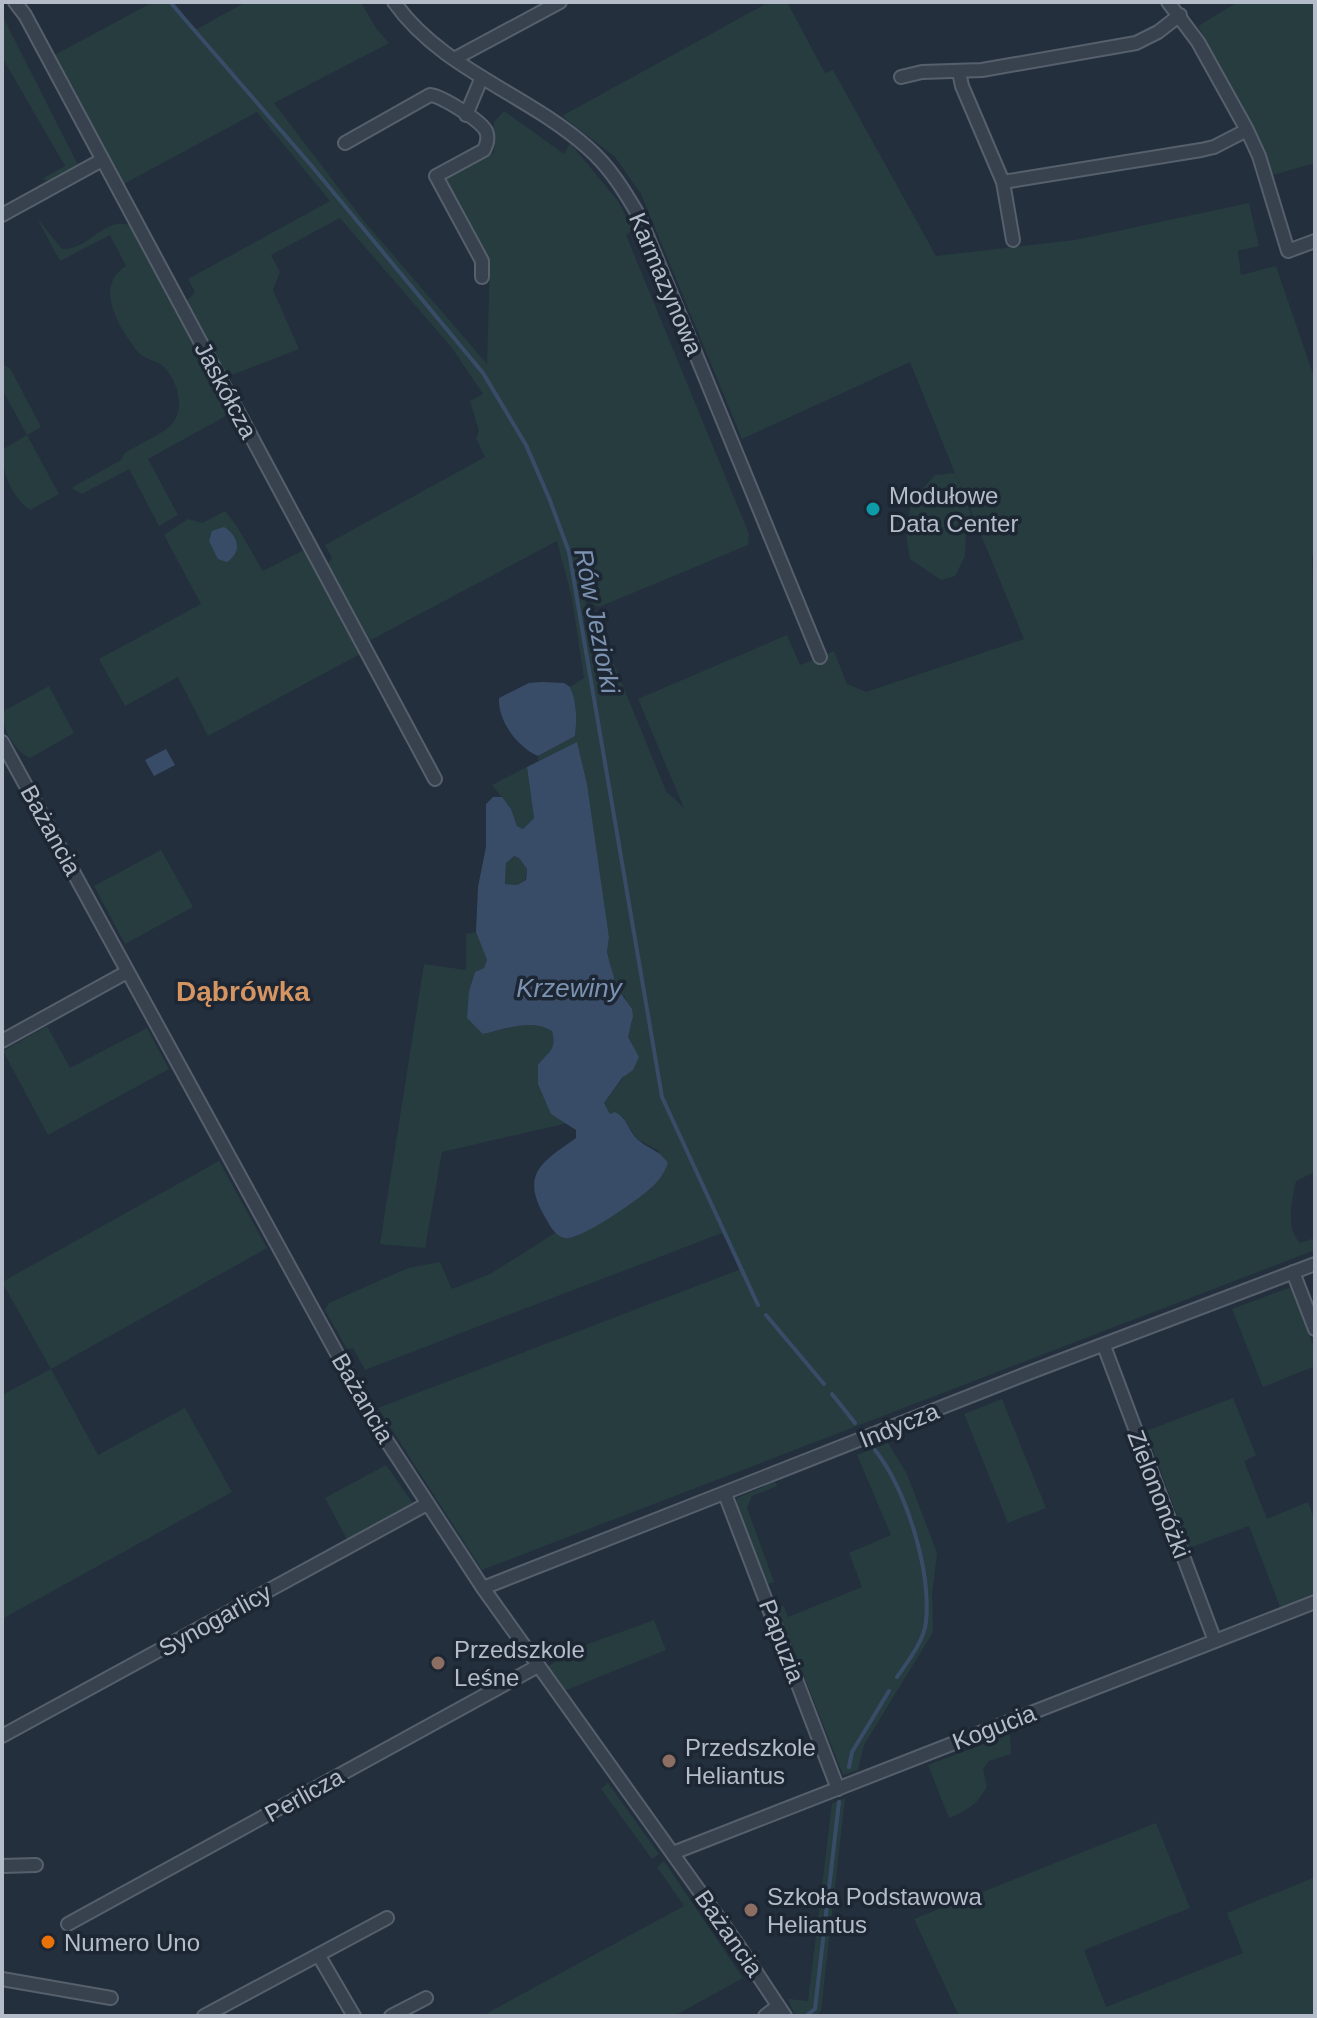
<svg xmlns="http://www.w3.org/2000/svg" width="1317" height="2018" font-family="Arial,sans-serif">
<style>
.green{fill:#263c3f}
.water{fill:#394c67;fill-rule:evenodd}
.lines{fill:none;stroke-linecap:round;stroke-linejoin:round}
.stream{stroke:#394c67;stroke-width:4}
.minor-casing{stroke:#565f6c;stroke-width:16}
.minor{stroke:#38414e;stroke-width:12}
.culture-dot{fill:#0f9aa8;stroke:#1d2633;stroke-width:3}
.education-dot{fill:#8d6e63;stroke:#1d2633;stroke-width:3}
.food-dot{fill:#e8710a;stroke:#1d2633;stroke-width:3}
.labels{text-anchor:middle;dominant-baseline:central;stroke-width:7;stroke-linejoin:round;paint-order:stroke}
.street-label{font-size:24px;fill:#b4bcc9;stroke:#1d2633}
.poi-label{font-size:24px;fill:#b4bcc9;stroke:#1d2633;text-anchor:start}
.water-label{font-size:26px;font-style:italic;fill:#7c92b1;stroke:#1d2633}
.quarter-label{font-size:28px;font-weight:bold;fill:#d59563;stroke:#1d2633}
</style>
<rect width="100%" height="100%" fill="#242f3e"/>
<path class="green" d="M153 2H174L195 30 246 2H361L376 28 389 43 274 103 363 220 487 364 490 260 445 178 494 153V122L504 111 564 154 570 143 618 201 633 230 626 235 749 534 748 545 599 607 586 600 584 622 593 657 605 658 614 664 666 791 684 808 638 699 787 635 800 665 834 651 847 684 866 692 1024 639 956 474 972 517 966 532 965 556 955 576 941 580 910 559 906 534 911 502 935 475 955 473 910 362 742 439 641 194 615 157 562 116 769 2H787L825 73 833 70 936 256 1075 240 1249 203 1259 246 1238 251 1241 275 1276 266 1315 380V555L1312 556 1313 598 1315 601V1172L1296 1181C1292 1201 1285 1227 1300 1243L1315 1238V1250L482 1570 378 1408 741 1269 722 1233 365 1370 353 1348 347 1349 325 1310 329 1303 408 1268 440 1262 452 1289 490 1274 555 1233 565 1238 575 1237 651 1189 659 1151 637 1139 622 1116 610 1114 604 1103 626 1074 631 1043 628 1037 629 1029 632 1023 626 999 617 988 613 977 607 952 609 937 587 784 577 743 538 761V756L575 736 576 708 570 687 584 678 572 598 557 541 367 642 327 565 332 558 325 545 485 457 476 438 479 431 470 401 483 394 452 348 340 218 271 255 280 272 273 290 299 349 224 378 185 303 195 292 188 279 330 201 257 112 120 186 51 57Z
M1238 2H1315V163L1273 175 1263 146 1198 26Z
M2 15 79 167 51 182 42 179 65 166 2 57Z
M37 218 62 249C87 251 104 217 129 225L233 412 148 459 178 515 159 526 129 469 82 494 71 488 121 460 125 453C137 445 163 434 172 424 186 407 177 381 164 367 157 360 145 360 138 352 121 330 92 287 126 266L110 235 60 261Z
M2 364 10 368 41 427 27 435 59 494 30 510C11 496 2 472 2 450L27 435 2 389Z
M225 511 236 525 263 571 306 549 362 653 208 736 178 677 125 706 99 659 201 604 164 535 188 519 202 523Z
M49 686 74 733 30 758C15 752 2 728 2 712Z
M527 767 534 818 523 829 517 826 511 809 492 785Z
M161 850 193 907 125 944 94 886Z
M514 856 519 858 527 869 525 880 517 885 505 884 506 863 510 858Z
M476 932 487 960 484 968 475 972 469 991 483 1034C505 1029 532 1018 552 1030 556 1044 554 1049 544 1058L568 1123 442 1152 425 1248 380 1244 424 964 466 970V934Z
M47 1026 70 1068 147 1028 169 1069 48 1135 3 1051Z
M219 1161 267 1248 51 1369 98 1455 185 1408 232 1492 2 1619V1395L51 1369 2 1282Z
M1291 1287 1315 1350V1366L1263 1387 1232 1309Z
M1233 1398 1256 1455 1244 1461 1267 1519 1308 1502 1315 1520V1593L1280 1607 1249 1526 1189 1548 1146 1431Z
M1002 1399 1046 1508 1008 1523 964 1414Z
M888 1443 907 1474 937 1553 932 1594 933 1632 864 1745 858 1770 843 1775 778 1610 783 1605 788 1617 862 1587 849 1553 891 1535 857 1455Z
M386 1465 414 1505 348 1541 325 1498Z
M775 1482 777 1486 752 1496 747 1508 774 1582 767 1584 736 1503 737 1498Z
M654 1620 666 1650 564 1691 547 1667 577 1648Z
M1010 1734 1011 1754 989 1761 983 1769 987 1786C978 1804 967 1811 949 1818L928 1765Z
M608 1783 659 1854 652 1859 601 1789Z
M845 1798 821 2011 816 2016H795L788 1999 808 2001 832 1803Z
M1156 1823 1190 1908 1084 1950 1106 2007 1243 1953 1227 1913 1315 1877V2016H959L914 1919Z
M664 1861 743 1978 674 2016H482L684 1906 657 1867Z"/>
<path class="water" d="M224 527C238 535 243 552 227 562L218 559 209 541 212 531Z
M541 682 564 683 570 687C577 703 577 719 575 736L538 756C518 747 498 722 499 698L529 683Z
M577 742 587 784 609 937 607 952 610 964 617 988 632 1009 633 1016 628 1037 639 1057 633 1070 622 1078 604 1103 610 1114 615 1112C627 1118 628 1129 636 1138 647 1149 657 1148 668 1163 664 1173 659 1181 651 1188 639 1199 580 1241 565 1238 554 1236 550 1225 545 1217 519 1173 544 1161 576 1138V1130L551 1114 538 1084V1065C549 1051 557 1050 552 1031 532 1018 505 1029 483 1034L467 1018 469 991 475 972 484 968 487 960 476 932 478 887 486 847V804L493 797H502L511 809 517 826 523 829 534 818 527 767ZM514 856 519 858 527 869 526 880 517 885 505 884 506 863Z
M166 749 175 765 154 776 145 760Z"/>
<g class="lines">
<path class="stream" d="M170 2 310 164 483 373 526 445 549 498 569 552 662 1097 758 1305
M766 1315 824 1384
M832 1394 855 1423
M875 1450C907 1491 931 1570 926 1622 924 1641 908 1661 897 1677
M849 1767 852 1752 889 1691
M806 2016 815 2009 839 1802"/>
<g class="minor-casing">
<path id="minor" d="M15 2 25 15 435 779
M394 2C442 70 528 94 588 148 610 167 625 192 639 216L820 657
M1168 2 1198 42 1247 130 1259 156 1288 251 1315 241
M454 59 560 2
M959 72 962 86 1003 182 1013 240
M901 77 922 72 982 70 1136 43 1158 32 1180 15
M466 115 482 77
M345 143 430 95C442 96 481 121 486 131 489 138 487 144 484 150L436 176 482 261V277
M1003 182 1201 150 1214 147 1247 130
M2 215 102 160
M2 742 375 1423 483 1588 740 1948 785 2016
M2 1041 127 972
M1293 1272 1315 1329
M1104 1346 1215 1641
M725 1494 838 1789
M483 1588 1031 1372 1315 1264
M2 1736 427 1504
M673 1853 1315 1602
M2 1866 36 1865
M68 1924 538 1666
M319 1956 354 2016
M2 1979 111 1998
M204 2016 387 1918
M391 2016 426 1998
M765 2016 778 2006"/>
</g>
<use href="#minor" class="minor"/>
</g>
<circle class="culture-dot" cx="873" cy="509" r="8"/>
<g class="education-dot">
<circle cx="438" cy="1663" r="8"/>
<circle cx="669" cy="1761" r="8"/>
<circle cx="751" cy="1910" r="8"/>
</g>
<circle class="food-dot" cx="48" cy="1942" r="8"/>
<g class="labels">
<g class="street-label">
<text transform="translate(666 284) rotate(67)">Karmazynowa</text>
<text transform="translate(226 390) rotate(62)">Jaskółcza</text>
<text transform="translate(51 830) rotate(61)">Bażancia</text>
<text transform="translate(363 1398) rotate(60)">Bażancia</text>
<text transform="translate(899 1425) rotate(-22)">Indycza</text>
<text transform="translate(1159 1494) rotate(69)">Zielononóżki</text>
<text transform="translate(215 1620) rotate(-29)">Synogarlicy</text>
<text transform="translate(782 1641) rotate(69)">Papuzia</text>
<text transform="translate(994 1727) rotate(-21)">Kogucia</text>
<text transform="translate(304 1795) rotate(-29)">Perlicza</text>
<text transform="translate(729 1933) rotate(55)">Bażancia</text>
</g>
<g class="poi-label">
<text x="889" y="495">Modułowe<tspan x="889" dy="28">Data Center</tspan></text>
<text x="454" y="1649">Przedszkole<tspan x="454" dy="28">Leśne</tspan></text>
<text x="685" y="1747">Przedszkole<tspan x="685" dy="28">Heliantus</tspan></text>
<text x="767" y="1896">Szkoła Podstawowa<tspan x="767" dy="28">Heliantus</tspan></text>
<text x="64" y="1942">Numero Uno</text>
</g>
<g class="water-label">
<text transform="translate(597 621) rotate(79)">Rów Jeziorki</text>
<text x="569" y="988">Krzewiny</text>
</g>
<g class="quarter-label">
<text x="243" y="991">Dąbrówka</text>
</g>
</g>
<rect width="1317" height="2018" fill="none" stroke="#b4bcc9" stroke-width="8"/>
</svg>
